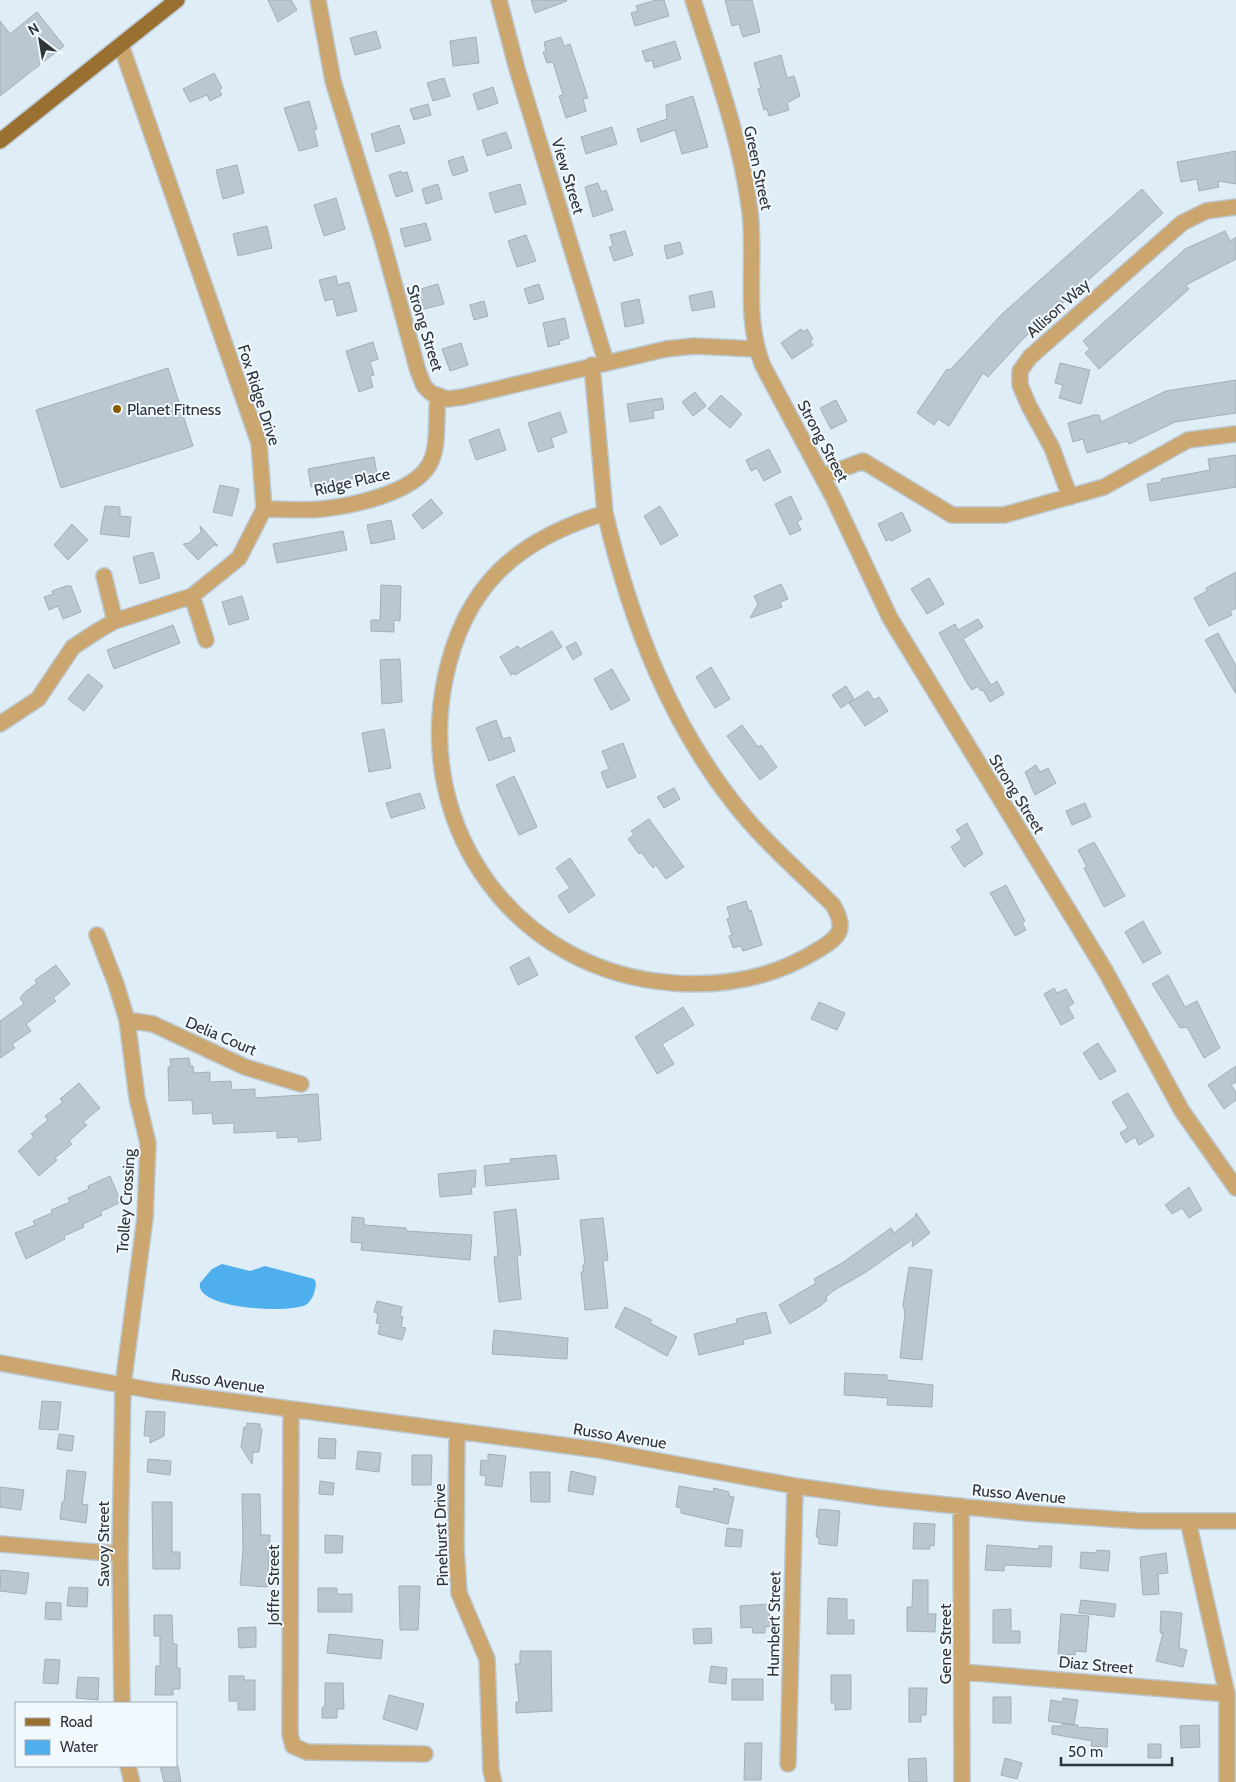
<svg xmlns="http://www.w3.org/2000/svg" width="1236" height="1782" font-family="Cabin,sans-serif">
<style>
.water{fill:#4faeec}
.building{fill:#bac7d0;stroke:#a3afb8}
.lines{fill:none;stroke-linecap:round;stroke-linejoin:round}
.minor-casing{stroke:#bcc8d1;stroke-width:18}
.major-casing{stroke:#bcc8d1;stroke-width:18}
.minor{stroke:#cba66f;stroke-width:15}
.major{stroke:#997030;stroke-width:15}
.poi-dot{fill:#895c00;stroke:#f1f9ff;stroke-width:2}
.labels{text-anchor:middle;dominant-baseline:central;stroke-width:4;stroke-linejoin:round;paint-order:stroke}
.street-label{font-size:16px;fill:#2f3438;stroke:#f1f9ff}
.poi-label{font-size:16px;fill:#2f3438;stroke:#f1f9ff;text-anchor:start}
</style>
<rect width="100%" height="100%" fill="#dfedf7"/>
<path class="water" d="M222 1264 250 1271 265 1266 314 1279 316 1283C315 1291 314 1298 307 1304 295 1314 194 1310 200 1283L212 1269Z"/>
<path class="building" d="M268 0H291L297 10 278 22Z
M531 0H566L567 1 535 13Z
M656 0H664L669 16 635 26 631 13 638 11 636 6Z
M725 0H752L760 32 743 37 739 24 732 26Z
M37 12 64 46 0 96V21L10 34Z
M376 31 381 48 355 55 350 38Z
M476 37 479 63 453 66 450 41Z
M561 37 564 46 570 44 588 98 583 99 586 111 566 118 559 96 563 95 553 62 547 63 543 52 546 51 544 42Z
M675 41 681 59 654 68 652 60 646 62 642 51Z
M781 55 787 78 794 76 800 96 787 103 789 110 769 116 767 109 764 110 758 89 761 88 754 63Z
M214 73 222 88 219 90 222 95 210 101 207 95 190 102 183 89Z
M444 78 450 96 433 101 427 83Z
M493 87 498 103 478 110 473 94Z
M693 96 708 147 682 154 675 130 641 142 637 129 667 119 666 105Z
M309 101 317 129 314 130 318 146 299 151 284 108Z
M428 104 431 115 414 120 410 109Z
M399 125 405 143 376 152 371 134Z
M612 127 617 144 586 154 581 137Z
M506 132 512 148 487 156 482 140Z
M1236 151V184L1218 181 1219 187 1199 191 1197 179 1181 182 1177 162Z
M463 156 468 171 453 176 448 161Z
M237 165 244 193 223 199 216 170Z
M401 171 402 173 407 172 413 191 396 197 389 175Z
M598 183 601 192 606 190 613 210 593 217 585 187Z
M438 184 442 199 426 204 422 189Z
M520 184 526 204 495 213 489 193Z
M1142 189 1163 213 1025 337 988 377 983 373 949 426 938 419 934 425 917 413 947 369 950 370 1002 314Z
M336 198 345 229 324 236 314 205Z
M426 223 431 240 405 247 400 229Z
M267 226 272 248 238 256 233 234Z
M625 231 633 255 614 261 609 247 613 246 610 235Z
M1225 231 1230 241 1236 237V259L1186 285 1189 289 1099 369 1085 353 1090 349 1083 341 1185 249Z
M526 235 536 261 517 267 508 241Z
M680 242 683 254 667 259 664 246Z
M336 276 338 285 349 282 357 311 337 316 333 299 325 301 319 280Z
M438 284 444 304 420 310 414 291Z
M539 284 544 299 529 304 524 289Z
M712 291 715 307 692 311 689 296Z
M639 299 644 323 625 327 621 303Z
M484 301 488 316 474 320 470 305Z
M565 318 569 338 559 341 560 344 548 347 543 323Z
M801 329 803 332 807 329 813 339 810 341 813 345 792 359 781 343Z
M373 342 378 359 370 362 374 375 370 376 373 387 359 392 346 351Z
M461 343 468 365 450 371 442 349Z
M1060 363 1090 370 1081 404 1059 398 1063 385 1055 383Z
M168 368 193 446 61 488 36 410Z
M1236 380V413L1175 422 1129 444 1127 441 1087 453 1083 439 1073 442 1068 423 1094 415H1099L1101 422 1166 391Z
M695 392 706 406 693 416 682 402Z
M721 395 742 414 730 428 708 409Z
M662 398 664 409 653 411 654 418 630 422 627 404Z
M836 400 847 421 831 429 820 408Z
M560 412 567 432 551 438 554 447 538 452 528 423Z
M499 429 506 450 476 460 469 440Z
M769 449 781 472 764 481 757 468 751 471 746 460Z
M1236 455V487L1150 501 1147 484 1162 482 1161 479 1210 470 1208 459Z
M374 457 377 474 311 487 308 469Z
M220 485 239 489 232 516 213 512Z
M791 496 802 519 797 522 801 530 790 535 775 504Z
M431 499 443 513 423 529 412 515Z
M105 506 120 507V516L131 517 129 537 100 534Z
M660 506 678 535 661 545 644 516Z
M902 512 911 531 891 541 889 539 886 541 878 524Z
M391 520 395 539 371 544 367 525Z
M72 524 88 540 68 560 54 545Z
M200 526 218 546 214 545 198 560 183 544 189 543 201 532Z
M343 531 347 550 277 563 273 544Z
M153 552 160 578 140 584 133 557Z
M1236 572V608L1230 611 1232 615 1209 626 1194 598 1207 591 1206 588Z
M929 578 944 604 927 614 911 589Z
M781 584 788 599 780 602 782 607 750 618 758 604 754 596Z
M381 585 401 586 400 621 394 620V632L371 631V620H380Z
M66 586H71L81 612 63 619 58 606 49 610 44 597 53 594 52 591Z
M242 596 249 619 229 625 222 602Z
M978 619 983 627 963 639 991 685 997 681 1004 694 990 702 983 690 981 691 978 686 972 690 967 683 939 633 955 624 958 630Z
M173 625 180 643 114 669 107 650Z
M552 631 562 647 515 675 514 673 511 675 500 657 518 646 520 649Z
M1218 633 1236 666V694L1205 640Z
M576 642 582 654 573 660 566 647Z
M400 659 402 702 382 704 380 660Z
M711 667 730 699 715 708 696 677Z
M612 669 630 700 611 710 594 679Z
M88 674 103 686 84 711 68 699Z
M846 686 854 699 841 708 832 695Z
M868 691 874 700 879 697 888 711 865 726 849 703Z
M496 720 503 739 510 737 515 751 489 761 476 728Z
M742 725 758 747 761 745 777 767 760 780 727 736Z
M384 729 391 768 369 772 362 733Z
M623 743 636 777 607 788 601 772 609 769 602 751Z
M1036 765 1040 772 1048 768 1056 783 1035 795 1025 772Z
M514 776 537 827 519 835 496 785Z
M674 788 680 799 664 808 657 797Z
M420 793 425 808 391 818 386 803Z
M1085 803 1091 817 1072 825 1066 811Z
M649 819 684 867 666 879 656 865 653 868 641 852 639 854 628 839 634 835 631 831Z
M967 823 983 854 964 867 951 847 962 839 956 830Z
M1094 842 1125 896 1104 907 1084 868 1087 867 1078 850Z
M570 858 595 895 569 913 558 896 570 888 556 868Z
M1006 885 1025 921 1022 923 1026 930 1015 936 990 893Z
M746 901 749 911 751 910 762 945 743 951 741 946 733 948 729 936 732 935 727 919 730 918 727 907Z
M1143 921 1161 953 1143 963 1125 932Z
M529 957 538 975 518 985 510 967Z
M56 965 70 984 53 998 56 1001 26 1024 31 1031 12 1044 15 1048 0 1058V1021L24 1004 20 998 25 992 37 983 35 980Z
M1168 975 1185 1007 1197 1001 1220 1048 1204 1058 1187 1027 1180 1028 1152 984Z
M1054 988 1057 993 1066 989 1074 1003 1068 1007 1074 1018 1061 1025 1044 994Z
M819 1002 845 1013 837 1030 811 1019Z
M683 1007 694 1025 662 1044 674 1064 657 1074 635 1037Z
M1098 1043 1116 1071 1100 1080 1083 1053Z
M189 1058 190 1066H193L194 1073 210 1072V1082L231 1081 232 1090 255 1089V1098L318 1094 321 1140 298 1142V1137L277 1138V1131L234 1133V1123L213 1124 212 1113 193 1114 192 1100 169 1101 168 1067H171L170 1059Z
M1236 1066V1082L1231 1085 1236 1092V1100L1224 1109 1208 1085Z
M79 1083 100 1108 83 1122 87 1125 69 1141 72 1144 55 1158 57 1160 39 1176 18 1151 34 1137 31 1134 48 1120 45 1116 63 1102 60 1099Z
M1128 1093 1154 1136 1139 1145 1135 1137 1126 1143 1120 1133 1128 1128 1112 1102Z
M556 1155 559 1179 486 1186 484 1166 511 1163 510 1159Z
M476 1170 475 1187H471L472 1194 440 1197 438 1174Z
M110 1176 121 1202 100 1212 102 1215 83 1224 84 1227 64 1236 65 1239 26 1259 15 1233 35 1225 33 1221 52 1213 51 1210 70 1202 68 1198 89 1189 88 1186Z
M1189 1187 1202 1210 1189 1218 1182 1208 1172 1214 1165 1205Z
M516 1209 521 1255H517L521 1299 499 1302 494 1257 498 1256 494 1212Z
M916 1213 930 1233 912 1247 913 1239 866 1272 833 1291 826 1297 827 1300 822 1305 790 1324 779 1305 816 1283 814 1279 842 1263 891 1228 894 1233 915 1217Z
M352 1217 364 1218V1225L406 1228V1231L472 1235 470 1260 361 1250 362 1243 351 1242Z
M603 1218 608 1260 603 1261 608 1308 585 1310 581 1272H583V1265L585 1264 580 1220Z
M909 1267 932 1270 922 1360 900 1358 905 1313 903 1305Z
M377 1301 402 1307 400 1316 403 1317 401 1327 406 1328 402 1340 378 1334 380 1324 376 1323 378 1313 374 1312Z
M625 1307 652 1320 650 1323 677 1337 667 1356 615 1327Z
M766 1312 771 1333 743 1340 744 1344 699 1355 694 1334 737 1323 736 1319Z
M494 1330 568 1338 567 1359 492 1354Z
M845 1373 887 1375V1380L933 1385 932 1407 887 1405 888 1398 844 1395Z
M42 1401 61 1402 58 1430 39 1429Z
M146 1411 165 1412 164 1436 150 1443V1436H144Z
M247 1423 260 1424V1429H262L259 1452H253L252 1464 241 1447 244 1427H247Z
M59 1434 74 1436 72 1451 57 1449Z
M319 1438 336 1439 335 1459 318 1458Z
M358 1451 381 1453 379 1472 356 1469Z
M488 1454 506 1456 502 1487 485 1485 486 1476 480 1475 481 1460 488 1461Z
M412 1455H432L431 1485H412Z
M148 1459 171 1461 170 1475 147 1472Z
M67 1470 86 1472 82 1504 88 1505 86 1523 60 1519 62 1502H64Z
M571 1471 596 1477 593 1495 568 1491Z
M530 1472H550V1502H531Z
M320 1481 334 1483 333 1495 319 1494Z
M679 1486 713 1492 714 1488 729 1492V1496L734 1497 728 1524 681 1513V1508L676 1507Z
M0 1487 24 1490 21 1510 0 1507Z
M242 1494H260L261 1535H270L267 1587 240 1585 243 1551Z
M152 1502H172V1552H180V1569H153Z
M819 1509 840 1511 837 1546 819 1544V1538L816 1537Z
M914 1523 935 1524 934 1546 930 1545V1549H913Z
M727 1528 743 1530 741 1547 725 1546Z
M325 1535 343 1536 342 1553H325Z
M987 1545 1039 1549V1546H1052L1051 1567 1004 1565V1571L985 1570Z
M1097 1550 1110 1551 1108 1571 1080 1568 1081 1552 1096 1553Z
M1166 1553 1168 1573 1158 1574 1159 1594 1143 1595 1140 1557Z
M1 1570 29 1573 26 1594 0 1591Z
M913 1580H928V1614H936L935 1632 907 1631V1607H912Z
M399 1586H420L418 1630H400Z
M69 1587 88 1588 87 1607 67 1606Z
M318 1588H337V1594H352V1612H318Z
M828 1598 847 1599V1620H854V1634H827Z
M1081 1600 1116 1604 1114 1617 1079 1613Z
M46 1602 61 1603V1620L45 1619Z
M769 1604 770 1626 765 1627V1633H753L752 1627 741 1628 740 1606Z
M1011 1609V1631H1020V1643H993V1610Z
M1161 1611 1182 1613 1179 1648 1187 1650 1183 1667 1156 1661 1163 1633H1160Z
M1061 1614 1089 1616 1086 1652 1075 1651V1655L1058 1654Z
M154 1615H172L173 1644H177V1668H180V1689H173V1695H155L156 1666H160V1636H154Z
M256 1627V1647L239 1648 238 1628Z
M711 1628 712 1643 694 1644 693 1629Z
M329 1634 383 1640 381 1659 327 1653Z
M520 1651H551L552 1711 516 1713V1702H519L515 1664H520Z
M45 1659 60 1660 58 1684 43 1683Z
M711 1666 727 1668 726 1684 709 1682Z
M831 1675H851V1709L835 1710V1703H831Z
M229 1676H244V1680H255V1710H238V1701H229Z
M78 1677 99 1678 98 1700 76 1698Z
M732 1679H763V1700H732Z
M325 1683H343L344 1709H337V1718H322V1708L325 1706Z
M909 1688H927L926 1715H921V1722H909Z
M389 1695 424 1704 417 1730 383 1719Z
M993 1697H1011V1723H993Z
M1063 1698 1078 1700 1074 1725 1048 1721 1051 1700 1062 1702Z
M1063 1723 1078 1725 1077 1727 1108 1729 1107 1747 1091 1746 1092 1741 1052 1734V1726H1062Z
M1199 1725 1200 1747 1181 1748 1180 1726Z
M745 1743H762L761 1780H744Z
M1148 1744H1161V1758H1148Z
M926 1758 927 1782H909L908 1759Z
M1005 1758 1022 1763 1017 1779 1001 1775Z
M160 1766H178L181 1782H164Z"/>
<g class="lines">
<g class="minor-casing">
<path id="minor" d="M318 0 333 81 382 239 418 371 424 386 431 393 447 399 463 397 666 349 694 346 756 349
M499 0 517 69 606 362
M693 0C715 69 741 140 750 212 756 264 743 317 763 366L833 497 890 618 1106 972 1182 1111 1236 1188
M592 365 605 513C516 540 464 586 445 679 414 831 518 972 673 983 725 987 773 978 818 950 840 937 847 929 833 905 804 876 772 849 745 817 671 729 631 623 605 513
M823 476 863 461 952 515H1004L1104 487 1188 440 1236 434
M1070 497 1052 448 1029 406 1020 385V371L1030 357 1182 223 1206 211 1236 207
M264 509C283 509 303 511 322 509 352 506 413 493 429 465 440 446 435 419 438 397
M104 576 115 621
M192 596 206 640
M0 724 38 699 73 647 99 630 115 621 192 596 239 558 264 509 259 443 121 45
M97 935 116 984 127 1020 137 1098 148 1143 145 1218 123 1385 120 1554 122 1703
M127 1020 153 1024 245 1067 301 1084
M0 1363 155 1391 599 1450 795 1486 880 1498 1025 1513 1140 1521H1236
M291 1409 290 1734 293 1746 307 1752 425 1754
M457 1431 456 1546 459 1593 487 1659 491 1771 494 1782
M961 1506 962 1782
M1188 1521 1227 1694V1782
M0 1544 120 1554
M963 1672 1227 1694
M788 1764 795 1486
M128 1766 132 1782"/>
</g>
<g class="major-casing">
<path id="major" d="M0 141 177 0"/>
</g>
<use href="#minor" class="minor"/>
<use href="#major" class="major"/>
</g>
<circle class="poi-dot" cx="117" cy="409" r="5"/>
<g class="labels">
<g class="street-label">
<text transform="translate(758 168) rotate(78)">Green Street</text>
<text transform="translate(568 176) rotate(73)">View Street</text>
<text transform="translate(1058 308) rotate(-42)">Allison Way</text>
<text transform="translate(425 328) rotate(73)">Strong Street</text>
<text transform="translate(259 395) rotate(72)">Fox Ridge Drive</text>
<text transform="translate(823 441) rotate(62)">Strong Street</text>
<text transform="translate(352 482) rotate(-13)">Ridge Place</text>
<text transform="translate(1017 794) rotate(58)">Strong Street</text>
<text transform="translate(221 1036) rotate(23)">Delia Court</text>
<text transform="translate(126 1201) rotate(-86)">Trolley Crossing</text>
<text transform="translate(218 1381) rotate(8)">Russo Avenue</text>
<text transform="translate(620 1436) rotate(9)">Russo Avenue</text>
<text transform="translate(1019 1494) rotate(5)">Russo Avenue</text>
<text transform="translate(441 1535) rotate(-92)">Pinehurst Drive</text>
<text transform="translate(103 1544) rotate(-90)">Savoy Street</text>
<text transform="translate(273 1585) rotate(-90)">Joffre Street</text>
<text transform="translate(774 1624) rotate(-89)">Humbert Street</text>
<text transform="translate(945 1644) rotate(-90)">Gene Street</text>
<text transform="translate(1096 1665) rotate(5)">Diaz Street</text>
</g>
<g class="poi-label">
<text x="127" y="409">Planet Fitness</text>
</g>
</g>
<rect x="15" y="1702" width="162" height="65" fill="#f1f9ff" stroke="#a3aaaf"/>
<rect x="25" y="1718" width="25" height="8" fill="#997030" stroke="#a3aaaf"/>
<text x="60" y="1727" font-size="15" fill="#2f3438">Road</text>
<rect x="25" y="1740" width="25" height="15" fill="#4faeec" stroke="#a3aaaf"/>
<text x="60" y="1752" font-size="15" fill="#2f3438">Water</text>
<g transform="translate(40 40) rotate(329)" stroke="#f1f9ff" stroke-width="4" paint-order="stroke">
<path d="M0-4L9 19L0 12L-9 19Z" fill="#2f3438"/>
<text y="-8" font-size="14" font-weight="bold" text-anchor="middle" fill="#2f3438">N</text>
</g>
<path d="M1061 1757v8h111v-8" fill="none" stroke="#2f3438" stroke-width="2.5"/>
<text x="1068" y="1757" font-size="15" fill="#2f3438" stroke="#f1f9ff" stroke-width="4" paint-order="stroke">50 m</text>
</svg>
